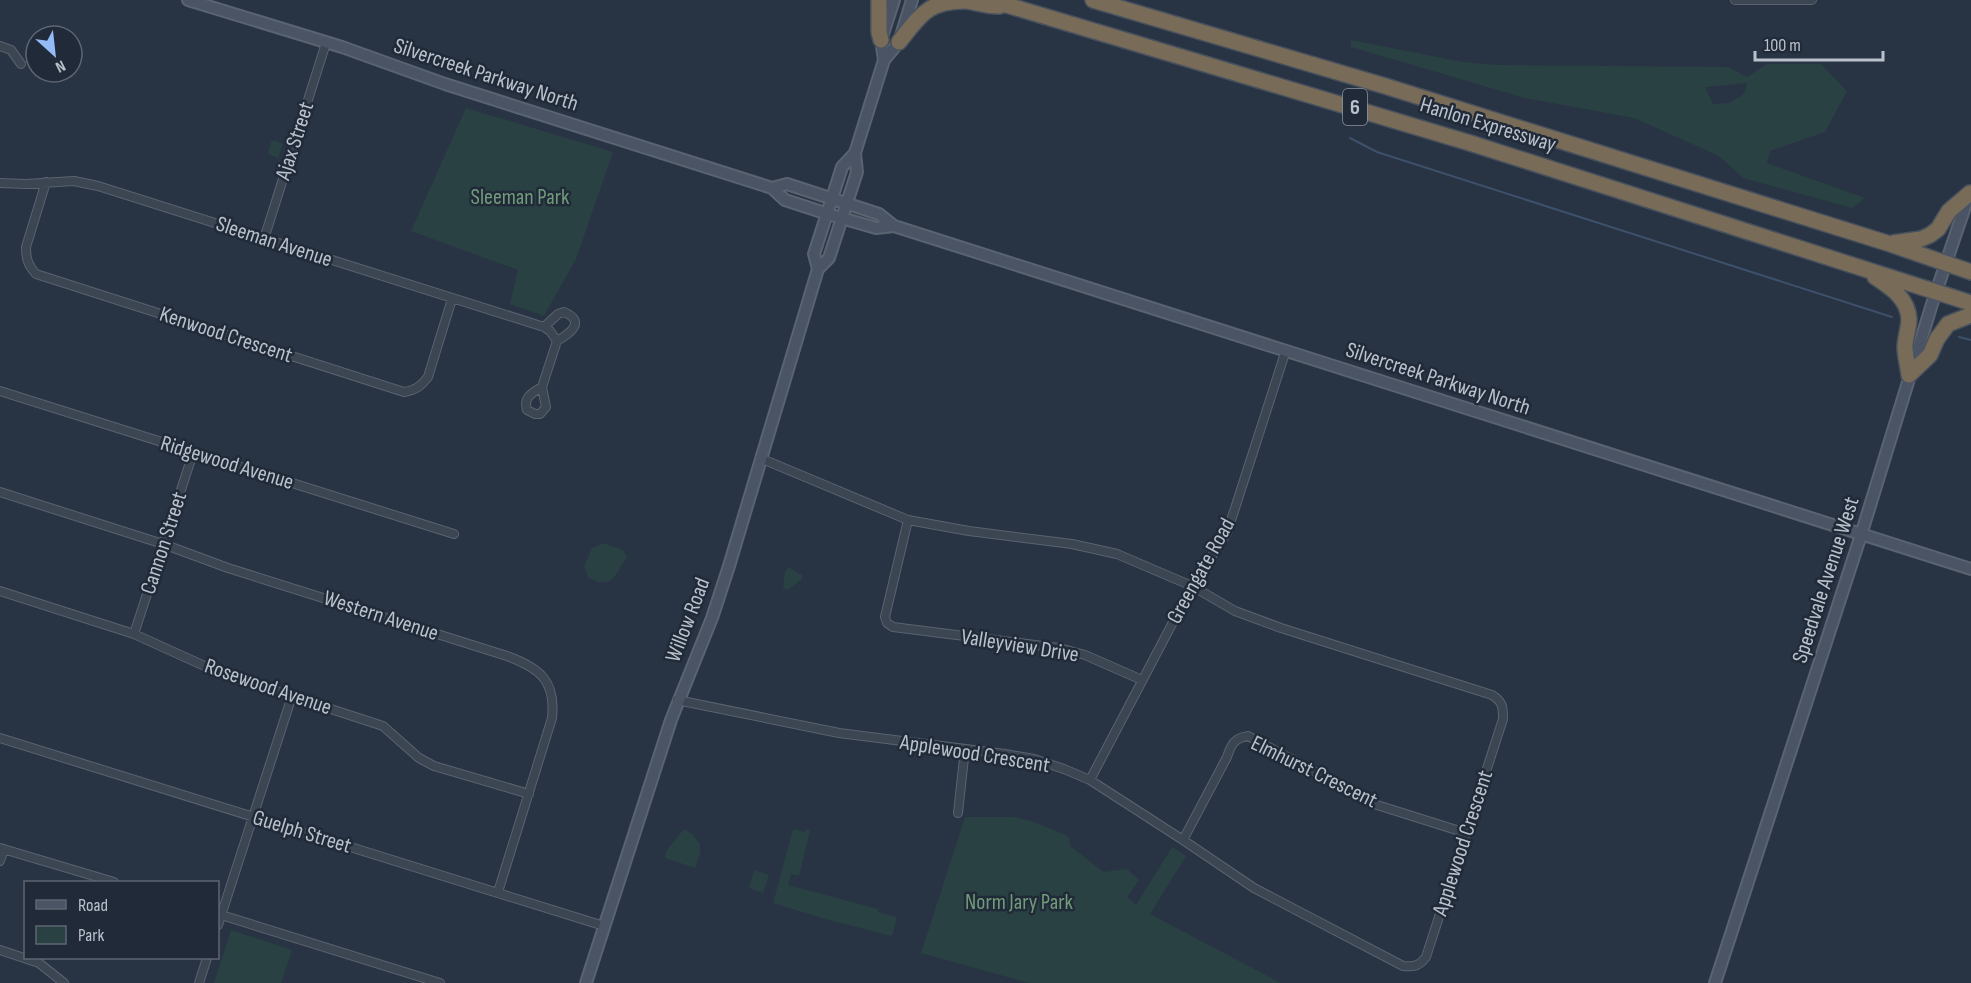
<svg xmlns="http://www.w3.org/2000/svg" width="1971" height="983" font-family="'Sofia Sans Condensed',sans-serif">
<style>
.green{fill:#2a4143;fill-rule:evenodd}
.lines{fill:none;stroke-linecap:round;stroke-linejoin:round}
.stream{stroke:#3e516b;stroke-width:2}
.street-casing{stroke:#5a6370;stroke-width:10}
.secondary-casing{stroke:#5a6370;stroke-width:14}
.highway-casing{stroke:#47505d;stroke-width:18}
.street{stroke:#3c4552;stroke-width:8}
.secondary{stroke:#4a5465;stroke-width:10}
.highway{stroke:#786c59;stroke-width:15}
.labels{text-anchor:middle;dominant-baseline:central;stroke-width:5;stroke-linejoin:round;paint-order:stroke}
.shield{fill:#212a38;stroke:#8b94a0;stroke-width:1.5}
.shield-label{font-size:21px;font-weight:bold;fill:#b9c1cc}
.street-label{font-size:22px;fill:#b9c1cc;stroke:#212a38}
.park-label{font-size:22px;fill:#719c7a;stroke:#212a38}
</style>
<rect width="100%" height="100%" fill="#283343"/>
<path class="green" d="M1351 40 1463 62 1498 65 1728 67 1747 77 1767 64H1821L1847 91 1825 132 1770 151 1767 163 1865 198 1852 208 1743 178 1719 156 1634 118 1525 98 1351 47ZM1747 83 1744 94 1729 103 1713 104 1705 87Z
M466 108 613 152 576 259 544 316 510 304 518 270 411 231Z
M274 140 283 144 278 158 268 154 271 142Z
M603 543 623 550 627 557 615 576 608 582H598L588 577 584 566 592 548Z
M788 567 802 575V579L788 590 783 588 785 572Z
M965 817H1014L1034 822 1068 836 1071 847 1104 872 1127 869 1139 880 1127 897 1136 905 1172 847 1186 856 1150 914 1281 983H1029L921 953Z
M684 829 692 834 700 844V854L695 868 665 858 666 851Z
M793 829 805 832 806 829 810 831 799 876 791 874 788 885 878 909V912L897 917 892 936 825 919 773 903Z
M754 870 769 875 763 893 749 888Z
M231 930 292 950 281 983H214Z"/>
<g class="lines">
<path class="stream" d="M1350 138 1377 152 1892 317
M1959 337 1971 340"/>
<g class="street-casing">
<path id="street" d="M1735 0H1812
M0 46 11 50 21 64
M46 182 26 247C26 259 28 265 36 274L404 392C416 390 421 386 428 377L452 299
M0 183 26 184 74 181 98 186 544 327 550 331 557 341 542 387 546 407 540 414H535L527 410C523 397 532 393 542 387
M264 239 326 43
M544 327 558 314 564 312C587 322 569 334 557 341
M0 391 454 534
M0 492 163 544 228 568 507 656C540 668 556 681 552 718L498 892
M908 520 885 617 887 623 893 627 1059 648 1085 655 1142 680
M0 591 134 634 220 673 383 726 419 758 434 766 529 794
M134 634 193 453
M677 700 839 733 1005 754 1034 759 1064 769 1090 780 1183 840 1254 888 1403 966C1415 967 1419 966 1426 957L1503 719C1503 707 1503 702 1492 695L1281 628 1235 611 1192 586 1117 554 1072 544 969 531 908 520 760 458
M0 738 604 926
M1090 780 1192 586 1227 533 1286 350
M958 813 965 749
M1183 840 1227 757C1231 745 1234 738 1248 736L1377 805 1466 833
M0 848 114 882
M0 861 4 849
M218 914 440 983
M218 925 292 696
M0 950 39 963 64 983
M199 983 207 958"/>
</g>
<g class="secondary-casing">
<path id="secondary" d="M188 0 342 47 445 84 772 188 785 200 828 214 876 228 894 226
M884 60 881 40 894 0
M772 188 787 184 879 214 894 226 1971 569
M818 269 814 254 842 167 855 153
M586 983 671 720 712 618 729 566 818 269 829 258 857 172 855 153 884 60 899 42 912 0
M1715 983 1861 535 1932 304 1969 195"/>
</g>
<g class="highway-casing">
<path id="highway" d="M879 0V32L881 40
M990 0 1470 143 1971 303
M1093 0 1385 86 1887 243 1971 272
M899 42C920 16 928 0 967 1 979 3 988 7 1000 6
M1893 243 1921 239 1930 235 1938 229 1949 211 1970 193
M1875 277C1890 287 1908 298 1909 319 1909 328 1905 338 1905 347 1905 356 1908 366 1909 375
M1909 375 1930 355 1937 339 1948 324 1971 315"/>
</g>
<use href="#street" class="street"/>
<use href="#secondary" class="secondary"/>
<use href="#highway" class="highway"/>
</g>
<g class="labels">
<rect class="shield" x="1343" y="89" width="24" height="36" rx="4.5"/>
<g class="shield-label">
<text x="1355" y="107">6</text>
</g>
<g class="street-label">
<text transform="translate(486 75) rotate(18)">Silvercreek Parkway North</text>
<text transform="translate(1488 125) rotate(17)">Hanlon Expressway</text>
<text transform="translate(295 141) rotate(-72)">Ajax Street</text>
<text transform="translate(274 242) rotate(18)">Sleeman Avenue</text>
<text transform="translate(226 335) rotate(18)">Kenwood Crescent</text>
<text transform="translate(1438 379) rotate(18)">Silvercreek Parkway North</text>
<text transform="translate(227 463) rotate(17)">Ridgewood Avenue</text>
<text transform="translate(164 543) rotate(-72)">Cannon Street</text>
<text transform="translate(1201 571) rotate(-61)">Greengate Road</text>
<text transform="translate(1826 580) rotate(-72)">Speedvale Avenue West</text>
<text transform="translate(381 616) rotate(18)">Western Avenue</text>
<text transform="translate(688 620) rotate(-69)">Willow Road</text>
<text transform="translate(1020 646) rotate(9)">Valleyview Drive</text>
<text transform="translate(268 687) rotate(19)">Rosewood Avenue</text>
<text transform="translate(975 754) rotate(9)">Applewood Crescent</text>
<text transform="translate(1314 772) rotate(26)">Elmhurst Crescent</text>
<text transform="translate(302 832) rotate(17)">Guelph Street</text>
<text transform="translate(1463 843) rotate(-72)">Applewood Crescent</text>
</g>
<g class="park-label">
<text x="520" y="197">Sleeman Park</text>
<text x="1019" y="902">Norm Jary Park</text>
</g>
</g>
<rect x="24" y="881" width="195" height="78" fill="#212a38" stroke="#5e6673" stroke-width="1.5"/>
<rect x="36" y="900" width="30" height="9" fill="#4a5465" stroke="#5e6673" stroke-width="1.5"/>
<text x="78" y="911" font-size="18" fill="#b9c1cc">Road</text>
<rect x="36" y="926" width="30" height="18" fill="#2a4143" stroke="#5e6673" stroke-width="1.5"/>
<text x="78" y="941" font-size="18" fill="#b9c1cc">Park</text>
<g transform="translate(54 54) rotate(153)"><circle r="28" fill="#212a38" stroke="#5e6673" stroke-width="1.5"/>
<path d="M0-4.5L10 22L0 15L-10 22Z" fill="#94bbf6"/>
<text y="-9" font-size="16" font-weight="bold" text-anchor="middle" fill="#b9c1cc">N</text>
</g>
<path d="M1755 51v9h128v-9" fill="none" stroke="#b9c1cc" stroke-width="3"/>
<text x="1764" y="51" font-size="18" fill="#b9c1cc" stroke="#212a38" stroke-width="4.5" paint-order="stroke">100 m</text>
</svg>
